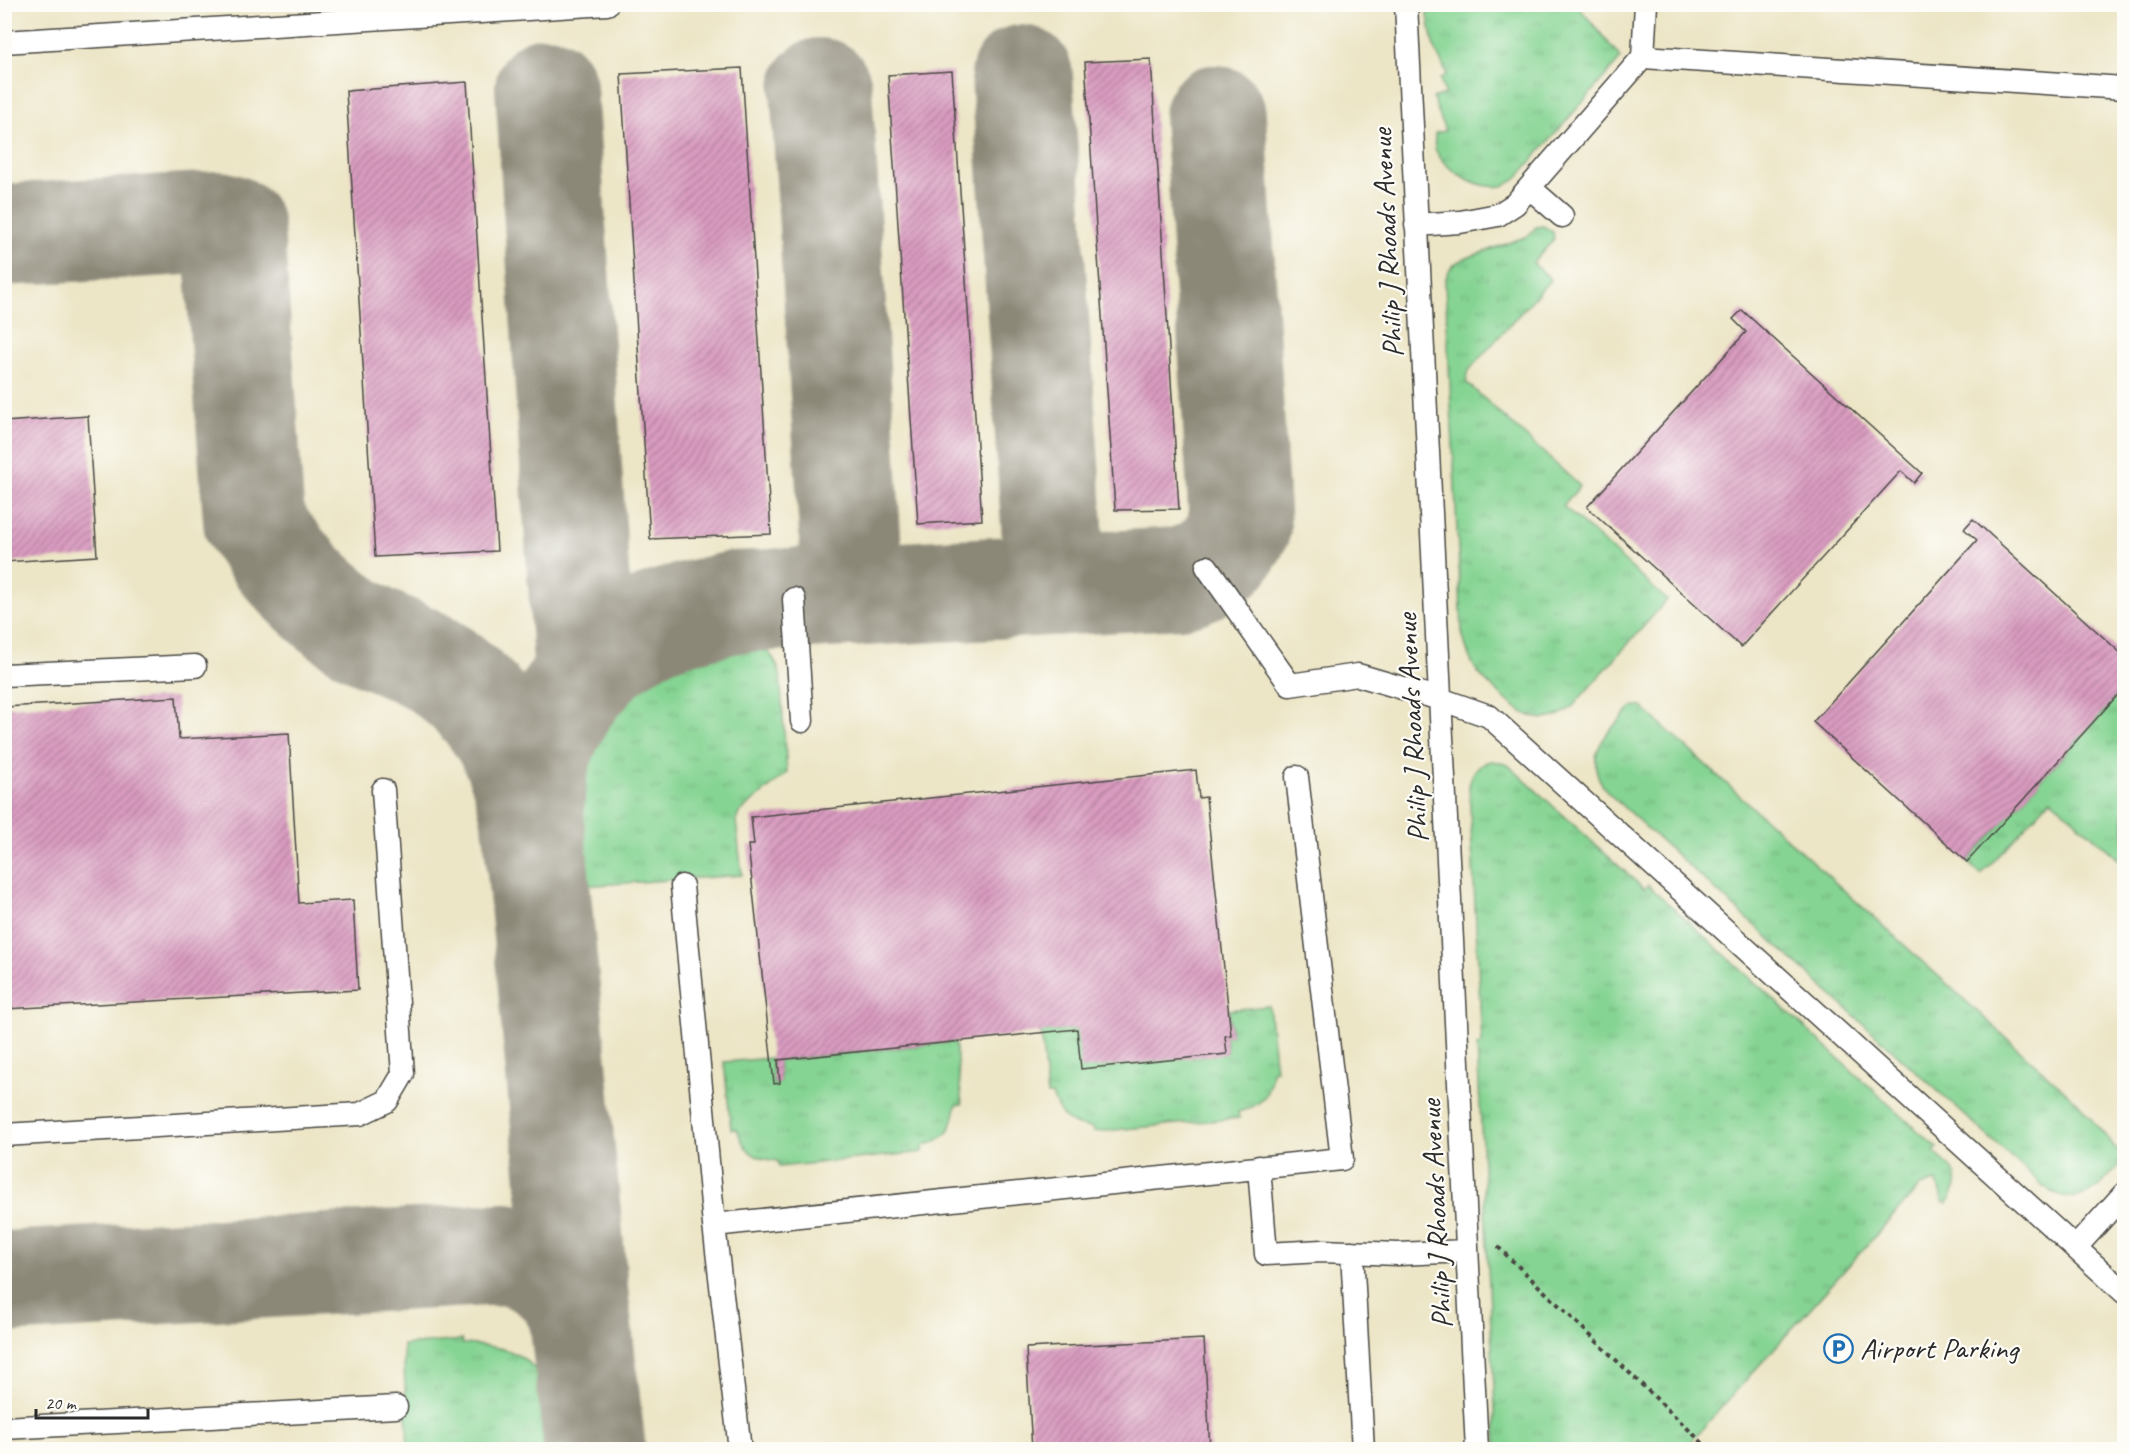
<svg xmlns="http://www.w3.org/2000/svg" width="2129" height="1454" font-family="Caveat,sans-serif">
  <style>
    .grass { fill: url(#grass-tufts); stroke: #58805f; stroke-width: 1.5 }
    .lines { fill: none; stroke-linecap: round; stroke-linejoin: round }
    .taxiway { stroke: #8c8878; stroke-width: 102 }
    .building { fill: url(#building-hatch) }
    .lane-casing { stroke: #484742; stroke-width: 25 }
    .path { stroke: #484742; stroke-width: 4; stroke-dasharray: 4.5 4.5; stroke-linecap: butt }
    .lane { stroke: #fff; stroke-width: 22 }
    .labels { text-anchor: middle; stroke-width: 4.5; stroke-linejoin: round; paint-order: stroke }
    .street-label { font-size: 30px; fill: #2b2b2b; stroke: #fdfcf7 }
    .poi-label { font-size: 30px; fill: #2b2b2b; stroke: #fdfcf7; text-anchor: start }
  </style>
  <defs>
    <pattern id="grass-tufts" width="24" height="20" patternUnits="userSpaceOnUse" patternTransform="scale(1.5)"><rect width="24" height="20" fill="#85d493"/><path d="M3 7l-1-3M5 7V3M7 7l1-3M15 17l-1-3M17 17v-4M19 17l1-3" fill="none" stroke="#73b67f"/></pattern>
    <pattern id="building-hatch" width="6" height="6" patternUnits="userSpaceOnUse" patternTransform="scale(1.5)"><rect width="6" height="6" fill="#d99bc0"/><path d="M-1 1l2-2M0 6l6-6M5 7l2-2" fill="none" stroke="#b07f9c"/></pattern>
  </defs>
  <rect width="100%" height="100%" fill="#fdfcf7"/>
  <filter id="ink" filterUnits="userSpaceOnUse"><feTurbulence type="fractalNoise" baseFrequency=".0167" numOctaves="2"/><feDisplacementMap in="SourceGraphic" scale="12" xChannelSelector="R" yChannelSelector="G"/><feConvolveMatrix kernelMatrix="1 2 1 2 8 2 1 2 1" color-interpolation-filters="sRGB"/></filter>
  <filter id="wash" filterUnits="userSpaceOnUse"><feTurbulence type="fractalNoise" baseFrequency=".008" numOctaves="4" result="noise"/><feDisplacementMap in="SourceGraphic" scale="24" xChannelSelector="R" yChannelSelector="G"/><feGaussianBlur stdDeviation="1.35" result="paint"/><feColorMatrix in="noise" values="0 0 0 0 0 0 0 0 0 0 0 0 0 0 0 0 0 1.4 0 .05"/><feComposite in="paint" operator="in"/></filter>
  <g filter="url(#wash)">
    <rect width="100%" height="100%" fill="#ece5c6"/>
    <path class="grass" d="M 1426,5 L 1577,5 L 1621,58 L 1515,180 C 1511,182 1506,185 1502,186 C 1479,190 1443,170 1435,148 C 1434,144 1435,138 1435,133 L 1445,131 L 1433,98 L 1445,94 L 1440,79 L 1447,74 L 1433,44 Z
      M 1543,226 L 1553,232 L 1554,239 L 1533,263 L 1551,279 L 1469,370 L 1466,382 L 1580,486 L 1563,506 L 1667,600 L 1571,708 C 1544,729 1523,716 1501,695 C 1492,687 1482,679 1475,668 C 1468,657 1465,645 1462,632 L 1445,282 C 1447,271 1451,266 1461,260 L 1528,236 L 1536,227 Z
      M 737,640 C 761,644 773,649 780,674 L 787,773 L 739,813 L 736,821 L 742,875 L 582,886 L 578,820 L 574,820 C 574,811 572,801 573,792 C 577,735 613,687 663,662 C 674,656 687,647 700,645 C 712,642 725,642 737,640 Z
      M 2124,688 L 2124,864 L 2051,799 L 1981,875 L 1967,862 Z
      M 1636,706 L 1642,707 L 2077,1102 L 2119,1152 C 2122,1163 2117,1168 2109,1176 C 2089,1199 2069,1205 2043,1186 L 1608,793 C 1579,757 1606,734 1631,708 Z
      M 1490,761 L 1498,762 L 1508,765 L 1644,889 L 1648,885 L 1937,1148 L 1934,1152 C 1954,1170 1966,1177 1947,1203 L 1943,1202 L 1937,1182 L 1920,1186 L 1684,1449 L 1497,1449 L 1477,1045 L 1482,1044 L 1469,786 C 1472,772 1476,766 1490,761 Z
      M 1269,1006 L 1276,1070 L 1272,1071 C 1270,1095 1262,1106 1238,1112 L 1239,1118 L 1094,1132 L 1093,1128 C 1067,1125 1060,1118 1052,1095 L 1047,1095 L 1041,1032 L 1077,1029 L 1082,1068 L 1227,1053 L 1225,1036 L 1231,1035 L 1229,1010 Z
      M 955,1042 L 962,1104 L 956,1105 C 953,1130 947,1139 923,1146 L 923,1152 L 779,1167 L 778,1161 C 753,1158 745,1153 737,1129 L 731,1129 L 724,1062 L 771,1058 L 774,1084 L 780,1083 L 778,1060 Z
      M 462,1340 L 463,1344 C 514,1347 534,1354 553,1403 L 556,1402 L 561,1449 L 408,1449 L 403,1345 Z"/>
    <g class="lines">
      <path class="taxiway" d="M 1022,76 L 1056,585
        M 546,88 L 585,677
        M 821,89 L 854,596
        M 4,235 L 219,222 L 229,225 L 233,228 L 254,521 C 277,562 328,613 370,635 C 393,646 418,654 440,669 C 499,710 523,761 534,830 L 580,1319 L 595,1450
        M 534,830 C 533,805 533,781 540,757 C 556,704 593,656 641,630 C 670,615 702,610 734,602 L 1180,578 C 1212,569 1226,556 1240,526 L 1215,116
        M 4,1282 L 505,1254 C 541,1261 570,1282 580,1319"/>
    </g>
    <g id="blocks">
      <path class="building" d="M 1151,59 L 1179,509 L 1115,510 L 1085,62 Z
        M 742,68 L 771,534 L 650,539 L 621,74 Z
        M 952,71 L 982,520 L 918,524 L 888,75 Z
        M 467,82 L 497,551 L 375,557 L 346,91 Z
        M 1742,310 L 1922,473 L 1914,483 L 1901,471 L 1741,647 L 1587,507 L 1746,332 L 1733,319 Z
        M 88,416 L 97,556 L 4,562 L 4,422 Z
        M 1973,519 L 2124,656 L 2124,688 L 1967,862 L 1813,722 L 1977,540 L 1964,529 Z
        M 176,697 L 179,739 L 289,733 L 299,903 L 353,900 L 358,990 L 5,1009 L 5,707 Z
        M 1196,770 L 1199,798 L 1206,797 L 1231,1035 L 1225,1036 L 1227,1054 L 1081,1069 L 1077,1029 L 778,1060 L 780,1083 L 774,1084 L 748,845 L 754,845 L 751,817 Z
        M 1204,1339 L 1210,1450 L 1032,1450 L 1026,1348 Z"/>
    </g>
  </g>
  <g filter="url(#ink)">
    <use href="#blocks" fill-opacity="0" stroke="#484742" stroke-width="1.5"/>
    <g class="lines">
      <defs>
        <path id="lane" d="M 1406,4 L 1477,1450
          M 4,42 L 607,4
          M 1643,57 L 2124,88
          M 1530,188 L 1562,216
          M 1416,225 L 1460,222 L 1498,215 L 1515,204 L 1643,57 L 1646,4
          M 1207,567 L 1290,685 L 1358,675 L 1440,699 L 1489,716 L 2124,1292
          M 794,599 L 802,721
          M 4,675 L 195,666
          M 682,886 L 714,1225 L 740,1450
          M 4,1135 L 360,1114 L 387,1101 L 403,1074 L 383,790
          M 1259,1167 L 1266,1254 L 1322,1251 L 1398,1254 L 1467,1251
          M 714,1225 L 1342,1159 L 1297,777
          M 2076,1247 L 2124,1194
          M 1352,1252 L 1363,1450
          M 4,1428 L 396,1407"/>
      </defs>
      <use href="#lane" class="lane-casing"/>
      <path class="path" d="M 1498,1247 L 1710,1450"/>
      <use href="#lane" class="lane"/>
    </g>
  </g>
  <defs>
    <symbol id="parking-ring" viewBox="-11 -11 22 22"><circle r="9.5" fill="#fdfcf7" stroke="#1f6fb2" stroke-width="1.5"/><path d="M-3.5-5.5H1a3.5 3.5 0 0 1 0 7H-1V5.5H-3.5ZM-1-3.4V-.6H.8a1.4 1.4 0 0 0 0-2.8Z" fill="#1f6fb2"/></symbol>
  </defs>
  <g fill-rule="evenodd">
    <use href="#parking-ring" x="1822" y="1332" width="33" height="33"/>
  </g>
  <g class="labels">
    <g class="street-label">
      <text transform="translate(1387 243) rotate(-93)" y="10">Philip J Rhoads Avenue</text>
      <text transform="translate(1412 728) rotate(-93)" y="10">Philip J Rhoads Avenue</text>
      <text transform="translate(1436 1214) rotate(-93)" y="10">Philip J Rhoads Avenue</text>
    </g>
    <g class="poi-label">
      <text x="1860" y="1358">Airport Parking</text>
    </g>
  </g>
  <rect width="2129" height="1454" fill="none" stroke="#fdfcf7" stroke-width="24"/>
  <path d="M36 1409v9h112v-9" fill="none" stroke="#2b2b2b" stroke-width="3"/>
  <text x="45" y="1409" font-size="18" fill="#2b2b2b" stroke="#fdfcf7" stroke-width="4.5" paint-order="stroke">20 m</text>
</svg>
